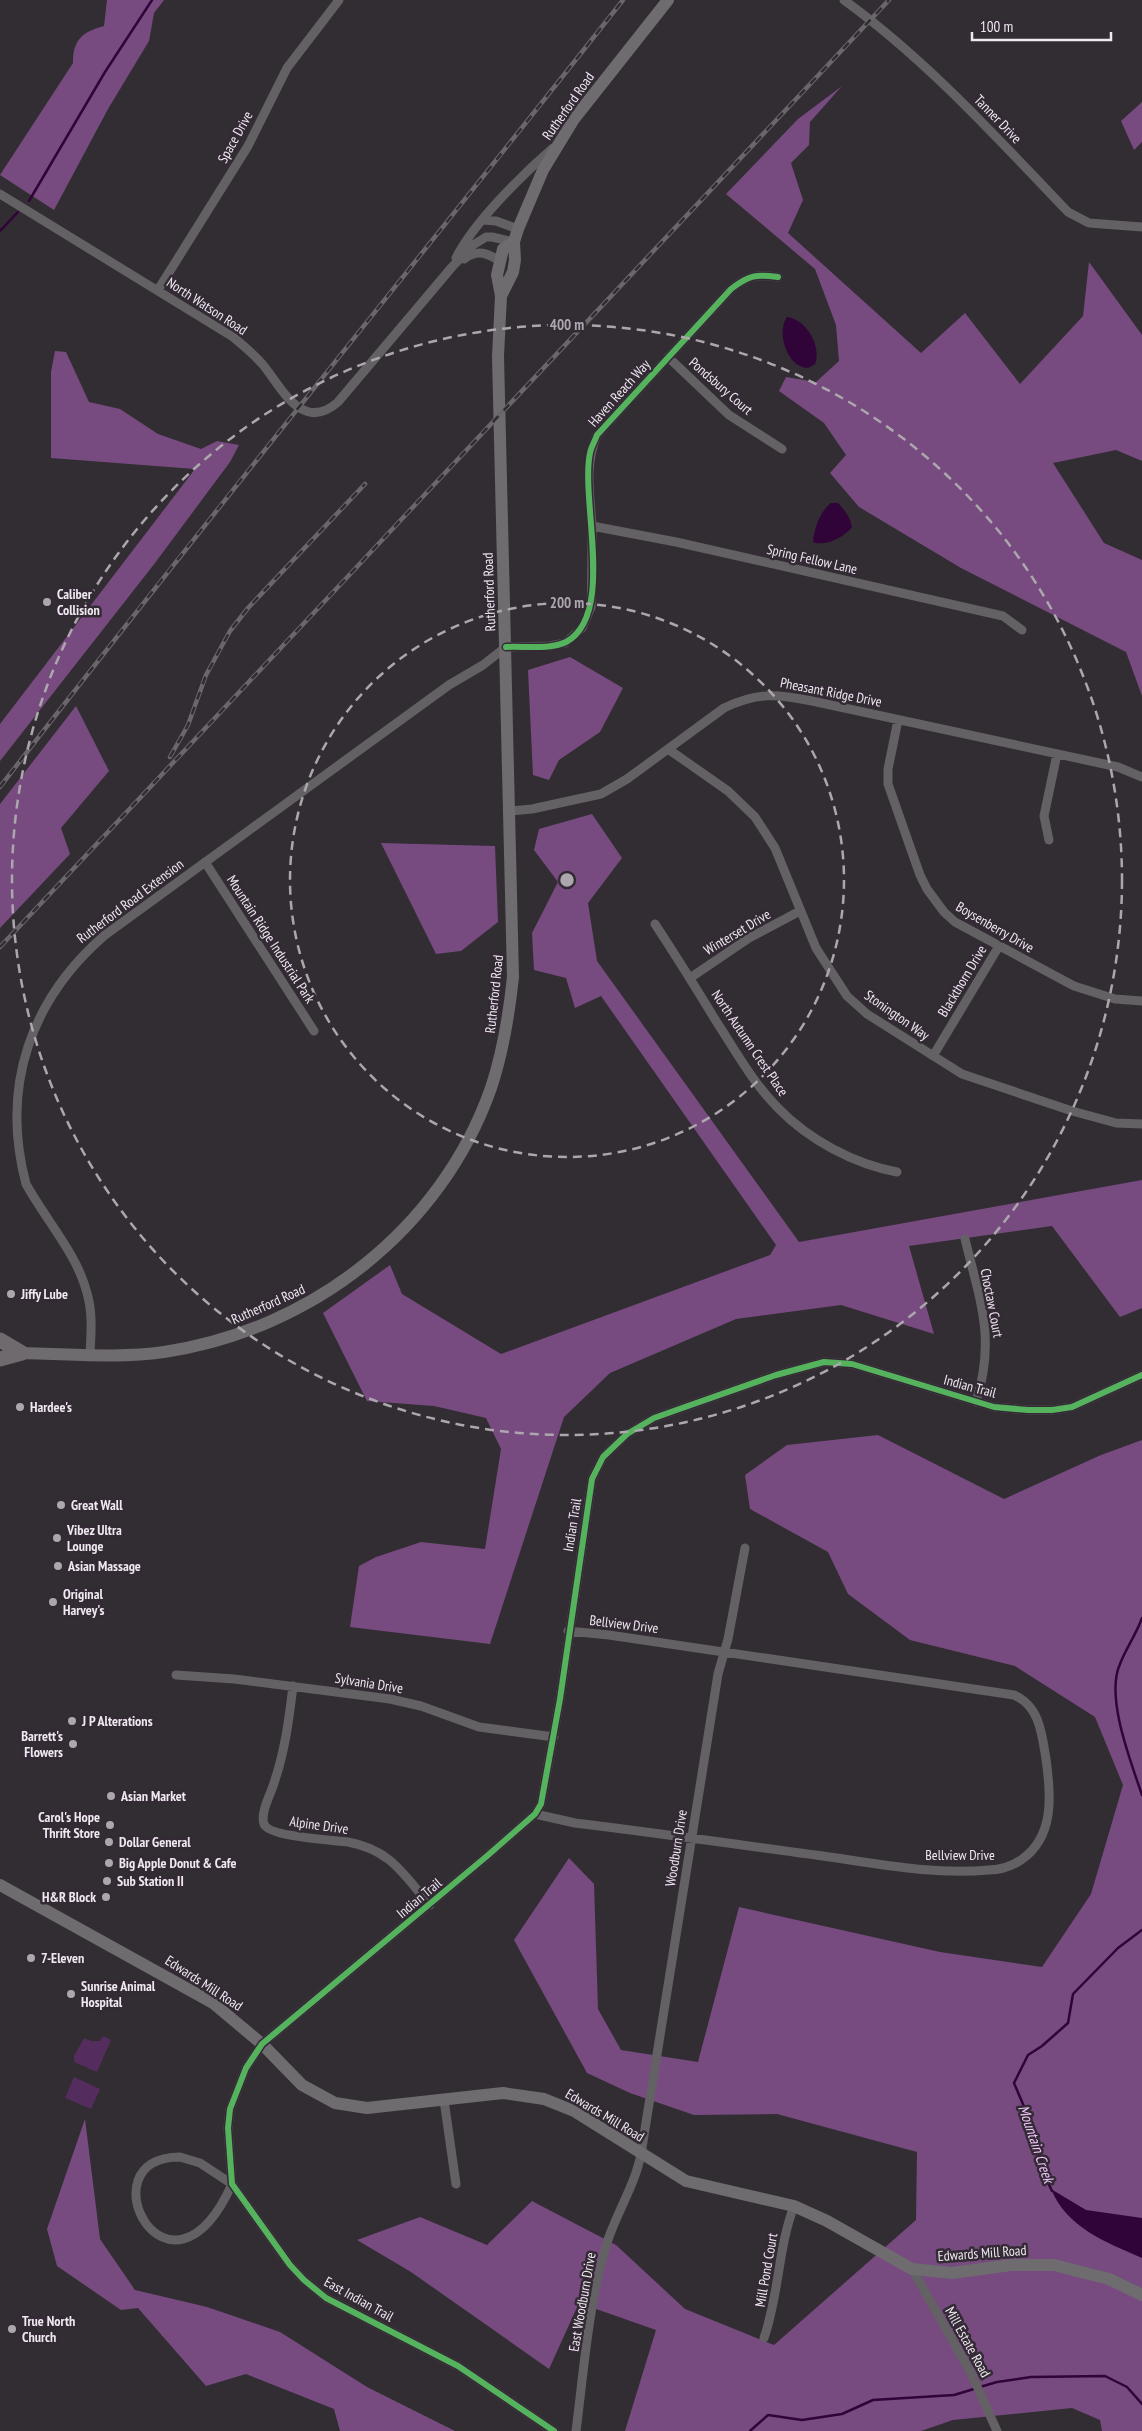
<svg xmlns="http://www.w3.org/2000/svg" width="1142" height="2431" font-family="'PT Sans Narrow',sans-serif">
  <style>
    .green { fill: #552c5e }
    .forest { fill: #774b80 }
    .water { fill: #300438 }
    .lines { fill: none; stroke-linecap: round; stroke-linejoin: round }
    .stream { stroke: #300438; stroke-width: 2.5 }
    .street { stroke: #636163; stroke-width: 9 }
    .secondary { stroke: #6e6c6f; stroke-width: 12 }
    .primary { stroke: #6e6a6e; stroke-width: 15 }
    .rail-casing { stroke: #69676a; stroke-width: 4.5 }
    .rail { stroke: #332a35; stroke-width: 2.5; stroke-dasharray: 8; stroke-linecap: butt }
    .cycleway-casing { stroke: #332a35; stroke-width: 9 }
    .cycleway { stroke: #56b35d; stroke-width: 6 }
    .ring { fill: none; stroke: #aca7ad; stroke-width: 2.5; stroke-dasharray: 9 6 }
    .poi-dot { fill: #aca7ad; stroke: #332a35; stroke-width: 2 }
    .labels { text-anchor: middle; stroke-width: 5; stroke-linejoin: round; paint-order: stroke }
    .street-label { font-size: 14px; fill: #eee8ef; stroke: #332a35 }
    .poi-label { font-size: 14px; font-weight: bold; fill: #eee8ef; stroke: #332a35; text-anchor: start }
    .water-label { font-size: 15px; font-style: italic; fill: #f0c5f9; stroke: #332a35 }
    .centre { fill: #aca7ad; stroke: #332a35; stroke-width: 2.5 }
    .ring-label { font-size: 15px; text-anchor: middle; font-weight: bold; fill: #aca7ad; stroke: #332a35; stroke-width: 5; stroke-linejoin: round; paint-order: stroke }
  </style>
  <rect width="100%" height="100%" fill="#322d32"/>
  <path class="green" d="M 103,2036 L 111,2040 L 97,2072 L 74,2062 L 74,2056 L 84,2038 L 91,2041 L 100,2041 Z
    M 74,2077 L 100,2089 L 91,2109 L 65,2098 Z"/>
  <path class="forest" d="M 107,0 L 164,0 L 154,13 L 149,41 L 108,109 L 54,210 L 0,175 L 73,63 C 73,40 82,32 104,26 Z
    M 842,86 L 810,122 L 809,145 L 791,163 L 803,200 L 788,233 L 921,353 L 965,313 L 1020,384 L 1083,316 L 1089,262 L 1142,335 L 1142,461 L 1116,450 L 1053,463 L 1104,543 L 1142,560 L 1142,696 L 1126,652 L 961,568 L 859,507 L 830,473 L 846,455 L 824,423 L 779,391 L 786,377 L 816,382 L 839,361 L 836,325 L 815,269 L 726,194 L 798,119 Z
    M 1142,102 L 1142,142 L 1134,150 L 1121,121 Z
    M 55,351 L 66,352 L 89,402 L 120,409 L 158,434 L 201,449 L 217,441 L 239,445 L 230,462 L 155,563 L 0,761 L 0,724 L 195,469 L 51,458 L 51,372 Z
    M 570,657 L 623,688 L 600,732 L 559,760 L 549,780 L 533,775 L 528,670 Z
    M 76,706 L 109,771 L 61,828 L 70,854 L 0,928 L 0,804 Z
    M 592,814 L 622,858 L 588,903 L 597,961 L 799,1242 L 1142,1180 L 1142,1308 L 1120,1317 L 1052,1226 L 909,1246 L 934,1334 L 841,1305 L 736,1319 L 610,1373 L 564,1417 L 490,1644 L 350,1627 L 359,1566 L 376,1557 L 421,1542 L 485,1549 L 501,1449 L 486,1418 L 434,1406 L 367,1401 L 323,1313 L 390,1265 L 402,1294 L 501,1354 L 770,1255 L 776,1245 L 601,996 L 575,1008 L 566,978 L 534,970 L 532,933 L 558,882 L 534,850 L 539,829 Z
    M 381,843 L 495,846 L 498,922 L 461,951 L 436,954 Z
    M 878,1435 L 1004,1499 L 1101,1455 L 1142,1440 L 1142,2431 L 1102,2431 L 1100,2420 L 1072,2408 L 953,2420 L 921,2431 L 625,2431 L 656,2330 L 579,2303 L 549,2369 L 411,2272 L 357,2240 L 420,2217 L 487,2245 L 532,2201 L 616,2245 L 685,2309 L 774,2345 L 916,2220 L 917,2152 L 777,2114 L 694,2115 L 630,2093 L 587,2073 L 514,1940 L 569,1858 L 594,1884 L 598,2009 L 621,2050 L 698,2062 L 739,1907 L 940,1952 L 1042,1967 L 1091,1894 L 1123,1785 L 1095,1717 L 1015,1666 L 910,1640 L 848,1594 L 828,1552 L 750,1509 L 745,1475 L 787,1445 Z
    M 85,2119 L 100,2239 L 135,2290 L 207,2307 L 280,2332 L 367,2387 L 455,2431 L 340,2431 L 334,2409 L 246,2374 L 206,2386 L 138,2308 L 121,2310 L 57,2266 L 47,2229 Z"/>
  <path class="water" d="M 787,317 C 806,319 822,346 815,364 L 808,368 C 787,368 776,332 787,317 Z
    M 831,503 L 838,503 C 845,511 850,516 852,527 C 845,537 825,547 813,542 C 814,529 820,511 831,503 Z
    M 1051,2189 L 1086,2210 L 1142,2218 L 1142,2258 C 1106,2242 1067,2228 1051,2189 Z"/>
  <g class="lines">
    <path class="stream" d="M 29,201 L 105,72 L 152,0
      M 0,231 L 18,212
      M 1142,1618 C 1136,1635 1126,1648 1120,1664 C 1105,1697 1131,1762 1142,1795
      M 1052,2191 L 1044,2174 L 1037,2137 L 1014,2083 L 1028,2055 L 1042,2046 L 1068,2023 L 1073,1994 L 1118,1948 L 1142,1930
      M 980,2387 L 997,2382 L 1031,2377 L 1105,2376 L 1127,2387 L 1142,2404
      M 750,2431 L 768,2415 L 802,2420 L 842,2414 L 873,2400 L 954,2395 L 974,2389"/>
    <path class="street" d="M 844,0 C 928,61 997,138 1068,212 L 1089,223 L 1142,227
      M 0,194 L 233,337 C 244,346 255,355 264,366 C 282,389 303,433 338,402 L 452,267 L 473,245 L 486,237 L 492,237 L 514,242
      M 484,220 L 496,221 L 518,229
      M 456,258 C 474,222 522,175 553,148
      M 464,259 C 478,249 487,253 500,261
      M 158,290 L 248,146 L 287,68 L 339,0
      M 668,357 L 729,415 L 782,449
      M 592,526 L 676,542 L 1003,616 L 1022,630
      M 898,720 L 888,769 L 888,784 L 920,875 L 927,889 L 944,912 L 955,922 L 1074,986 L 1115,999 L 1142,1001
      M 668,749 L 728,791 L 755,817 L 775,848 L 816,948 L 847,996 L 867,1014 L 962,1074 L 1072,1111 L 1116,1123 L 1142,1124
      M 510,811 L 532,809 L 601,794 L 627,779 L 724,708 C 758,692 776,694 812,701 L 1118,767 L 1142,777
      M 1049,840 L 1044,816 L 1057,754
      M 205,862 L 314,1031
      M 655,924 C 676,956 696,988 716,1021 C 735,1050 753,1083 778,1108 C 809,1140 854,1164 897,1172
      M 690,978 L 749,938 L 800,911
      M 933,1056 L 999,946
      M 965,1239 C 980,1301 996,1338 976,1402
      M 90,1354 C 91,1334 93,1313 87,1293 C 77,1254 46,1220 26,1184 C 0,1086 31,999 105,935 L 449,685 L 483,665 L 506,647 L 550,646 L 565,643 L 582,628 L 591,607 C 592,580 592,553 592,526 C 590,493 584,467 597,435 L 731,289 C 749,275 756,274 778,277
      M 176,1675 L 234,1679 L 390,1699 L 421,1706 L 479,1727 L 554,1737
      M 293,1686 C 289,1719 285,1751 274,1783 C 271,1794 260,1812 264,1824 C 268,1837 334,1840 348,1842 C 391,1850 403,1874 430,1905
      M 535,1814 L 575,1823 C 658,1833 740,1845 823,1856 C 878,1864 934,1875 989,1870 C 1001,1870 1012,1866 1021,1860 C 1055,1837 1051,1794 1046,1759 C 1042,1735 1040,1706 1014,1695 L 609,1635 L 568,1631
      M 444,2100 L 456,2184
      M 180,2157 L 200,2163 L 232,2184 C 169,2324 82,2157 180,2157 Z
      M 912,2269 L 971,2373 L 997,2431
      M 764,2338 C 779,2295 778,2248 794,2206
      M 554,2431 L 458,2366 L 326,2298 L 304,2280 L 290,2265 L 232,2184 L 228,2128 L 230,2109 L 246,2068 L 262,2044 L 487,1856 L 535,1814 L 541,1804 L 560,1699 L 592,1479 L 603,1457 L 627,1434 L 654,1418 L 685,1407 L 776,1375 L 824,1362 L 852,1364 L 994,1407 L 1028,1410 L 1052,1410 L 1072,1407 L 1142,1375
      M 576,2431 C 584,2370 588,2306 606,2246 C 615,2215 635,2186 641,2154 L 718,1674 L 728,1639 L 745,1548"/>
    <path class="secondary" d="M 501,296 L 513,272 L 515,260 L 514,242 L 518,229 L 543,170 L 574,119 L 668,0
      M 12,1353 C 63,1353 114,1359 164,1352 C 311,1330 441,1230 491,1088 C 503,1052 509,1015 513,977 L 498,356 L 501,296 L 497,275 L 503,249 L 514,242
      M 0,1885 L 213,2003 L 262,2044 L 302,2085 L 335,2103 L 367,2108 L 503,2093 L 544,2099 L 574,2111 L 686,2181 L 794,2206 L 827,2221 L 912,2269 L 952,2273 L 1011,2265 L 1054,2265 L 1109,2279 L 1142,2295"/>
    <path class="primary" d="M 0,1340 L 22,1353
      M 0,1359 L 22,1353"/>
    <defs>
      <path id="rail" d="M 170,757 L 188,725 L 206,675 L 230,631 L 248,608 L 365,484
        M 0,787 C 204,522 416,263 623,0
        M 0,947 L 889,0"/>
    </defs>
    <use href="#rail" class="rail-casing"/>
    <use href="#rail" class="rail"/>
    <defs>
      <path id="cycleway" d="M 506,647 C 524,646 550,650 566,642 C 616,615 580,500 590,453 C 591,447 595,441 597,435 L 731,289 C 749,275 756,274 778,277
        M 554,2431 L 458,2366 L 326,2298 L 304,2280 L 290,2265 L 232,2184 L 228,2128 L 230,2109 L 246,2068 L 262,2044 L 487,1856 L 535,1814 L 541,1804 L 560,1699 L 592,1479 L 603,1457 L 627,1434 L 654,1418 L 685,1407 L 776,1375 L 824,1362 L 852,1364 L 994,1407 L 1028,1410 L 1052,1410 L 1072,1407 L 1142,1375"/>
    </defs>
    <use href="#cycleway" class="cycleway-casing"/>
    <use href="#cycleway" class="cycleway"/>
  </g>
  <g class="ring">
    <circle cx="567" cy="880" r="277"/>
    <circle cx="567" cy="880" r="555"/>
  </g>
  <g class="poi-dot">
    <circle cx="47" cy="602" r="5"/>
    <circle cx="11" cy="1294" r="5"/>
    <circle cx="20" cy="1407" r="5"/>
    <circle cx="61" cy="1505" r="5"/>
    <circle cx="57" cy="1538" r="5"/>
    <circle cx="58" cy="1566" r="5"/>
    <circle cx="53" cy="1602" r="5"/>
    <circle cx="72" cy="1721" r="5"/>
    <circle cx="73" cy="1744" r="5"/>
    <circle cx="111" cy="1796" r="5"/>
    <circle cx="110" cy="1825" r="5"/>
    <circle cx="109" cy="1842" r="5"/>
    <circle cx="109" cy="1863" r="5"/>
    <circle cx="107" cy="1881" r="5"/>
    <circle cx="106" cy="1897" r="5"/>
    <circle cx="31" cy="1958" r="5"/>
    <circle cx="71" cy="1994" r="5"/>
    <circle cx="12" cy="2329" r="5"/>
  </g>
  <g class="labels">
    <g class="street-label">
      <text transform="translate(568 106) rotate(-55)" y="5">Rutherford Road</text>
      <text transform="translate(998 119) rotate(46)" y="5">Tanner Drive</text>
      <text transform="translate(235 137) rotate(-61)" y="5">Space Drive</text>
      <text transform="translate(207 306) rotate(33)" y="5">North Watson Road</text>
      <text transform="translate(721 386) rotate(41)" y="5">Pondsbury Court</text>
      <text transform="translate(619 393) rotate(-48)" y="5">Haven Reach Way</text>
      <text transform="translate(812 559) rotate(13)" y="5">Spring Fellow Lane</text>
      <text transform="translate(489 592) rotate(-92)" y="5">Rutherford Road</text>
      <text transform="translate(831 692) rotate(11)" y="5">Pheasant Ridge Drive</text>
      <text transform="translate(130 901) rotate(-37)" y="5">Rutherford Road Extension</text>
      <text transform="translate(995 927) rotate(30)" y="5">Boysenberry Drive</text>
      <text transform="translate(737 932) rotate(-31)" y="5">Winterset Drive</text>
      <text transform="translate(271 939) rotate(57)" y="5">Mountain Ridge Industrial Park</text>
      <text transform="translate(962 981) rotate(-59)" y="5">Blackthorn Drive</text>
      <text transform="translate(494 994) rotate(-84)" y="5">Rutherford Road</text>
      <text transform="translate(897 1015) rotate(35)" y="5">Stonington Way</text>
      <text transform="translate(750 1043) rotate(56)" y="5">North Autumn Crest Place</text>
      <text transform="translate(992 1303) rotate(79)" y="5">Choctaw Court</text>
      <text transform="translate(268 1304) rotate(-24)" y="5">Rutherford Road</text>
      <text transform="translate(970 1386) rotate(15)" y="5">Indian Trail</text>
      <text transform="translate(572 1525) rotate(-81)" y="5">Indian Trail</text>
      <text transform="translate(624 1624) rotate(7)" y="5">Bellview Drive</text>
      <text transform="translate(369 1683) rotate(9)" y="5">Sylvania Drive</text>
      <text transform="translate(319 1825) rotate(8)" y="5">Alpine Drive</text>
      <text transform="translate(676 1848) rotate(-81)" y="5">Woodburn Drive</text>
      <text x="960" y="1860">Bellview Drive</text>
      <text transform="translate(419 1898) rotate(-40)" y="5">Indian Trail</text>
      <text transform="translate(204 1983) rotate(33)" y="5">Edwards Mill Road</text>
      <text transform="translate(605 2115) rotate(31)" y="5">Edwards Mill Road</text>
      <text transform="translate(982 2253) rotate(-4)" y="5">Edwards Mill Road</text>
      <text transform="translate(766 2270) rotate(-80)" y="5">Mill Pond Court</text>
      <text transform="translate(359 2299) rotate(29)" y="5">East Indian Trail</text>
      <text transform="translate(582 2302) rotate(-80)" y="5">East Woodburn Drive</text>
      <text transform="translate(968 2342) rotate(61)" y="5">Mill Estate Road</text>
    </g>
    <g class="poi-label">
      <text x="57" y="599">Caliber<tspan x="57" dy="16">Collision</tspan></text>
      <text x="21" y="1299">Jiffy Lube</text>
      <text x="30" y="1412">Hardee's</text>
      <text x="71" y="1510">Great Wall</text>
      <text x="67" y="1535">Vibez Ultra<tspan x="67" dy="16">Lounge</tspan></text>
      <text x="68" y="1571">Asian Massage</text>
      <text x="63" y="1599">Original<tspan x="63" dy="16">Harvey's</tspan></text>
      <text x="82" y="1726">J P Alterations</text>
      <text x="63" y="1741" text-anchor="end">Barrett's<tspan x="63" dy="16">Flowers</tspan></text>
      <text x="121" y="1801">Asian Market</text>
      <text x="100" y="1822" text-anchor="end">Carol's Hope<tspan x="100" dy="16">Thrift Store</tspan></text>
      <text x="119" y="1847">Dollar General</text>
      <text x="119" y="1868">Big Apple Donut &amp; Cafe</text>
      <text x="117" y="1886">Sub Station II</text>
      <text x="96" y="1902" text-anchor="end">H&amp;R Block</text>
      <text x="41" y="1963">7-Eleven</text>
      <text x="81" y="1991">Sunrise Animal<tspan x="81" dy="16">Hospital</tspan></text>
      <text x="22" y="2326">True North<tspan x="22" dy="16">Church</tspan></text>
    </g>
    <g class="water-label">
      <text transform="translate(1036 2144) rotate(71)" y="5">Mountain Creek</text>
    </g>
  </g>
  <circle cx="567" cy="880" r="8" class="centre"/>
  <g class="ring-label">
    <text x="567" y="330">400 m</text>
    <text x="567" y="608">200 m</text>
  </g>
  <path d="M972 32v8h139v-8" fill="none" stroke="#eee8ef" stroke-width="2.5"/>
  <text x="980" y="32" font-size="15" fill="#eee8ef" stroke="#332a35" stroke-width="4" paint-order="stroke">100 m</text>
</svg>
